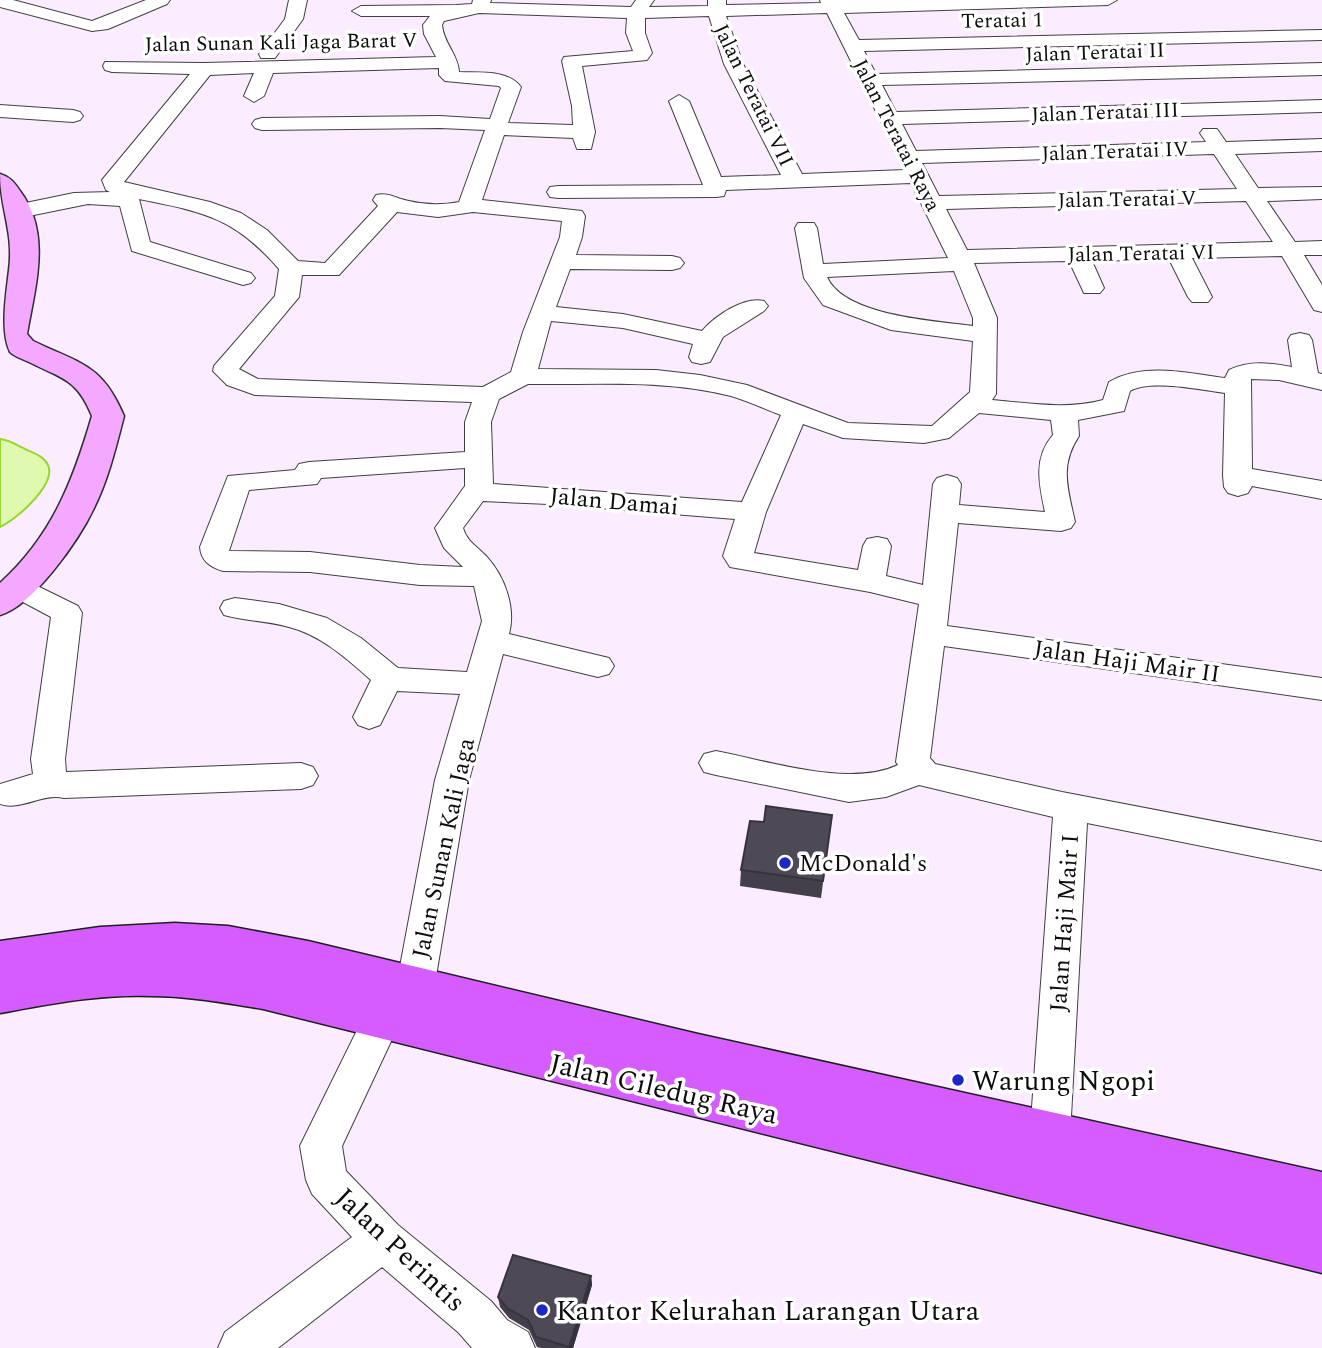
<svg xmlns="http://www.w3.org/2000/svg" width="1322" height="1348" font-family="Spectral,serif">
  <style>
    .water { fill: #dffaaf; stroke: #96d631; stroke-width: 2 }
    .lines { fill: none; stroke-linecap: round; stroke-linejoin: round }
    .street-casing { stroke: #404040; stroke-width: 2 }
    .secondary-casing { stroke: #2f2f2f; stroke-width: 3 }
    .primary-casing { stroke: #1e1e1e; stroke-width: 3 }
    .street { fill: #fff; fill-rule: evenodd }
    .secondary { fill: #f4a8ff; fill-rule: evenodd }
    .primary { fill: #d55dff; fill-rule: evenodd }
    .wall { fill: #433f4b }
    .shaded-wall { fill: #37333d }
    .building { fill: #4e4957; stroke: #37333d; stroke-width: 2 }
    .poi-dot { fill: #1d27c6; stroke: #fff; stroke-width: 2.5 }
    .labels { text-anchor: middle; stroke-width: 7; stroke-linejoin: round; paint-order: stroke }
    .far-street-label { font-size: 21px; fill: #0d0d0d; stroke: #fff }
    .street-label { font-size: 24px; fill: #0d0d0d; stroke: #fff }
    .poi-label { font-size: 24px; fill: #0d0d0d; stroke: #fff; text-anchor: start }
    .near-poi-label { font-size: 28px; fill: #0d0d0d; stroke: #fff; text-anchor: start }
    .near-street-label { font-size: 28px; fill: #0d0d0d; stroke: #fff }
  </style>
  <rect width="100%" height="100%" fill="#fbedff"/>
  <path class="water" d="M 0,439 C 10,440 17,445 25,449 C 33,453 44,456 48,465 C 57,484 16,520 0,527 Z"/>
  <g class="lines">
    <defs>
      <path id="street" d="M 0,0 L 13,0 L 92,21 L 146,0 L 170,0 L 167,4 L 108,29 L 92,31 L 0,7 Z
        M 289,0 L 307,0 L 303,19 L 275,58 L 261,58 L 259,54 L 285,19 Z
        M 473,0 L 491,0 L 490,3 L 631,7 L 636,0 L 654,0 L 649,7 L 708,6 L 708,0 L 726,0 L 726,5 L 821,3 L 820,0 L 1117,0 L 1108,5 L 844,13 L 859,40 L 1322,30 L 1322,40 L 864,51 L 876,74 L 1322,63 L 1322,75 L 882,85 L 896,112 L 1322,100 L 1322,112 L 902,124 L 916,151 L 1206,142 L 1200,133 L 1203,129 L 1217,129 L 1226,142 L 1322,139 L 1322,151 L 1235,154 L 1258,188 L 1322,187 L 1322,199 L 1267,201 L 1295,242 L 1322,241 L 1322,255 L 1304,255 L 1322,285 L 1322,312 L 1314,310 L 1282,256 L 1192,258 L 1212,297 L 1208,302 L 1192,302 L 1188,297 L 1169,259 L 1092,261 L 1104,288 L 1100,293 L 1084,293 L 1069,261 L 974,263 L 997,318 L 996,394 L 992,400 C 1028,403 1067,410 1103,400 L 1109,382 C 1143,362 1188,373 1225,378 L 1229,370 C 1250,360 1270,363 1292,367 L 1288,340 L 1291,335 L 1300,333 L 1309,335 L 1312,340 L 1318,373 L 1322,374 L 1322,390 L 1279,380 L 1251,379 L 1252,469 L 1322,481 L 1322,499 L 1252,486 L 1248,493 L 1238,496 L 1228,493 L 1224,487 L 1223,475 L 1225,393 C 1202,390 1150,379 1130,391 L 1124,411 L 1078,420 L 1079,436 C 1059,466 1068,489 1075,522 L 1071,528 L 1061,531 L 958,523 L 947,626 L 1322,678 L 1322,700 L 944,646 L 930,758 L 935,764 L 1062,792 L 1322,842 L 1322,870 L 1087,823 L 1070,1135 L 1064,1148 L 1050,1154 L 1036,1148 L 1030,1135 L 1053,817 L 919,785 L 886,797 L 849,802 L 716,775 L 704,772 L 699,763 L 704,754 L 716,751 C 768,761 850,788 898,765 L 896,762 L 919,604 L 870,592 L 730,567 L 723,556 L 735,519 L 549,504 L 483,501 L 463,528 C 467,542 478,547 487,557 C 505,577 516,608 509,634 L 609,658 L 614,666 L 609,674 L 598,677 L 503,654 L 469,780 L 434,988 L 428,999 L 415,1004 L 402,999 L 396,988 L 435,780 L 460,694 L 397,691 L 380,725 L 369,729 L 358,725 L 353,717 L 371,680 C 347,659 321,635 289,627 C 268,621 246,621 224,615 L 220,608 L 224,601 L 235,598 L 279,604 L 327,618 L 361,638 L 398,668 L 467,672 L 482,621 L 474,586 L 420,585 L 310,572 L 223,571 C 210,567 201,561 200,547 L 228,476 L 295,470 L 299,464 L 309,462 L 465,452 L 465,422 L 472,402 L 255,395 L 227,385 L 213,371 L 214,366 L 275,296 L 279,269 C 234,217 203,212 139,199 L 150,242 L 251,273 L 255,278 L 251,283 L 243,285 L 132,251 L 120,206 L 88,204 L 19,218 L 11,216 L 8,211 L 11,206 L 74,193 L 110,192 L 106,190 L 102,180 L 190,74 L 112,72 L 105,70 L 103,66 L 105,62 L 204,63 L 436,57 L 424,34 L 423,25 L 430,16 L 361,16 L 352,11 L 361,6 L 456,5 L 472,4 ZM 479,13 L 627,18 L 626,33 L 633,51 L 564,57 L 562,61 L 572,106 L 573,125 L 508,123 L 521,87 C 507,69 479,73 459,72 C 458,54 444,44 442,25 L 444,21 ZM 827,13 L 905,170 L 802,174 L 743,64 L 726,16 ZM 709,16 L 724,64 L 781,175 L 721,177 L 689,101 L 679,95 L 669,101 L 703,185 L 558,186 L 550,187 L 547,192 L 550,197 L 558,198 L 716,197 L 724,196 L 726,190 L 911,183 L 948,258 L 823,264 L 817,228 L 814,223 L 798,223 L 795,228 L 804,278 L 823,305 L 891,330 L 973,341 L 970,392 L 932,426 L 848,423 L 747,385 L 700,375 L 656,370 L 538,369 L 551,321 L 623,328 L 693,344 L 689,357 L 692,362 L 701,364 L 710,362 L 723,337 L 764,311 L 768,306 L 764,301 C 744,296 715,316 702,331 L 623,314 L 556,307 L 570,269 L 672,270 L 680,268 L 684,263 L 680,258 L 672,256 L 576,255 L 582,237 L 585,216 L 582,211 L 482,200 L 504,135 L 573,138 L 577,149 L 591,149 L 595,132 L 582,66 L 647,60 L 652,53 L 645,33 L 645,18 ZM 439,68 L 439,75 L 445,81 L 499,86 L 501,88 L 490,119 L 440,116 L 262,118 L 255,120 L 252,124 L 255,128 L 262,130 L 440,128 L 485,130 L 459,202 C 443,205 425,205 409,201 C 397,199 389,192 376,195 L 373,200 L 378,206 L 325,263 L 298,261 L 267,230 L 241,213 L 210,202 L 124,182 L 210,75 L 254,73 L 244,96 L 254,102 L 264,96 L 273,73 ZM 1214,154 L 1237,189 L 939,196 L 922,163 ZM 1246,201 L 1273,242 L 967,250 L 946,209 ZM 397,212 L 438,217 L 473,212 L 562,221 L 560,237 L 523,332 L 511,372 L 483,387 L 258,379 L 239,369 L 299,297 L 302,275 L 339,275 ZM 954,271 L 973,318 L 973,326 C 935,321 844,316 827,277 ZM 528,384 C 594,385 666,379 731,396 C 748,401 765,409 781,415 L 742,502 L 493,484 L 491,422 L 499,399 ZM 979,413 L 1051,420 L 1053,435 C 1033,458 1039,484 1045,512 L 959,505 L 961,484 L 957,478 L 947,475 L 937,478 L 933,484 L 923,585 L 886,576 L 891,546 L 887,539 L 877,537 L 867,539 L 863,546 L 858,570 L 754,553 L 766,512 L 803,424 L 843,438 L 924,443 L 949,438 ZM 465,468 L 465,486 L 435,528 L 444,548 L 463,567 L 420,565 L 310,552 L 229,551 L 249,490 L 317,484 L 321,478 Z
        M 0,105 L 73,110 L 80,112 L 83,116 L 80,120 L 73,122 L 0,117 Z
        M 19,577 L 78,606 L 82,613 L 65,759 L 66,772 L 301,763 L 313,767 L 318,776 L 313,785 L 301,789 L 64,798 C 42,793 21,811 0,804 L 0,784 L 33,774 L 31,759 L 51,617 L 8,594 L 4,587 L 8,580 Z
        M 382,1003 L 396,1008 L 401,1020 L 342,1146 L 346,1171 L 398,1225 L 491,1301 L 507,1320 L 528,1332 L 535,1348 L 472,1348 L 459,1333 L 382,1267 L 278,1348 L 218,1348 L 225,1332 L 352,1237 L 312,1194 L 306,1180 L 300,1146 L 368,1008 Z"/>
      <path id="secondary" d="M 0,174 C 10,177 14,182 20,191 C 52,233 35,287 27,334 L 33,341 C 81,364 102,364 124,416 C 116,447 108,480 94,508 C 79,540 33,606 0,615 L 0,583 C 52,536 73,481 92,416 C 77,379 63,379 29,362 C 23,359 15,357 10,352 C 0,332 6,295 9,270 C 14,232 0,209 0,174 Z"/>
      <path id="primary" d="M 175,923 L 228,926 L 308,941 L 698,1034 L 1322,1172 L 1322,1273 L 263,1009 C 226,1003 188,996 150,996 C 100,994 50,1004 0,1013 L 0,941 L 100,927 Z"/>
    </defs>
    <use href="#street" class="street-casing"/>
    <use href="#secondary" class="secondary-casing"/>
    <use href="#primary" class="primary-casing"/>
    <use href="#street" class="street"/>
    <use href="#secondary" class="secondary"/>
    <use href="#primary" class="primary"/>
  </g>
  <path class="wall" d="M 832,815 L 821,898 L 740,886 L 741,870 L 764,822 Z
    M 591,1276 L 592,1285 L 573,1348 L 541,1348 L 537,1347 L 529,1330 L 509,1318 L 500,1307 L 498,1297 Z"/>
  <path class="shaded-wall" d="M 591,1276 L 592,1285 L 573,1348 L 569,1348 Z"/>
  <path class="building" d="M 766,806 L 832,815 L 823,881 L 741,870 L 750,821 L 764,822 Z
    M 513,1255 L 591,1276 L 569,1347 L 536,1337 L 528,1320 L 507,1308 L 498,1297 Z"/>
  <g class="poi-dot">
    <circle cx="785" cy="863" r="7"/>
    <circle cx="958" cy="1080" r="7"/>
    <circle cx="542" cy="1310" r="7"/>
  </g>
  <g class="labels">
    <g class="far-street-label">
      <text transform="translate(1002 20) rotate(-1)" y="7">Teratai 1</text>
      <text transform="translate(281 42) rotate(-1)" y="7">Jalan Sunan Kali Jaga Barat V</text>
      <text transform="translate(1095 52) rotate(-2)" y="7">Jalan Teratai II</text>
      <text transform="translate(754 95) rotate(64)" y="7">Jalan Teratai VII</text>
      <text transform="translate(1105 112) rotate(-2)" y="7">Jalan Teratai III</text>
      <text transform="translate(897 135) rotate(63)" y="7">Jalan Teratai Raya</text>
      <text transform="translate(1115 151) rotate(-2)" y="7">Jalan Teratai IV</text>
      <text transform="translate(1127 199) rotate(-1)" y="7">Jalan Teratai V</text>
      <text transform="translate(1141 253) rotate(-1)" y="7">Jalan Teratai VI</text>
    </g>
    <g class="street-label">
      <text transform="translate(614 501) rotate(5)" y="8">Jalan Damai</text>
      <text transform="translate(1127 661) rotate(8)" y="8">Jalan Haji Mair II</text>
      <text transform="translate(443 848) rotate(-78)" y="8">Jalan Sunan Kali Jaga</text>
      <text transform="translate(1064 923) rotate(-86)" y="8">Jalan Haji Mair I</text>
    </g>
    <g class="poi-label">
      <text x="799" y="871">McDonald's</text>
    </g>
    <g class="near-poi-label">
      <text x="972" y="1090">Warung Ngopi</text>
      <text x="556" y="1320">Kantor Kelurahan Larangan Utara</text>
    </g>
    <g class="near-street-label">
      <text transform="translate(664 1088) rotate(13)" y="10">Jalan Ciledug Raya</text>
      <text transform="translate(401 1249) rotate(43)" y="10">Jalan Perintis</text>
    </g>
  </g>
</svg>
